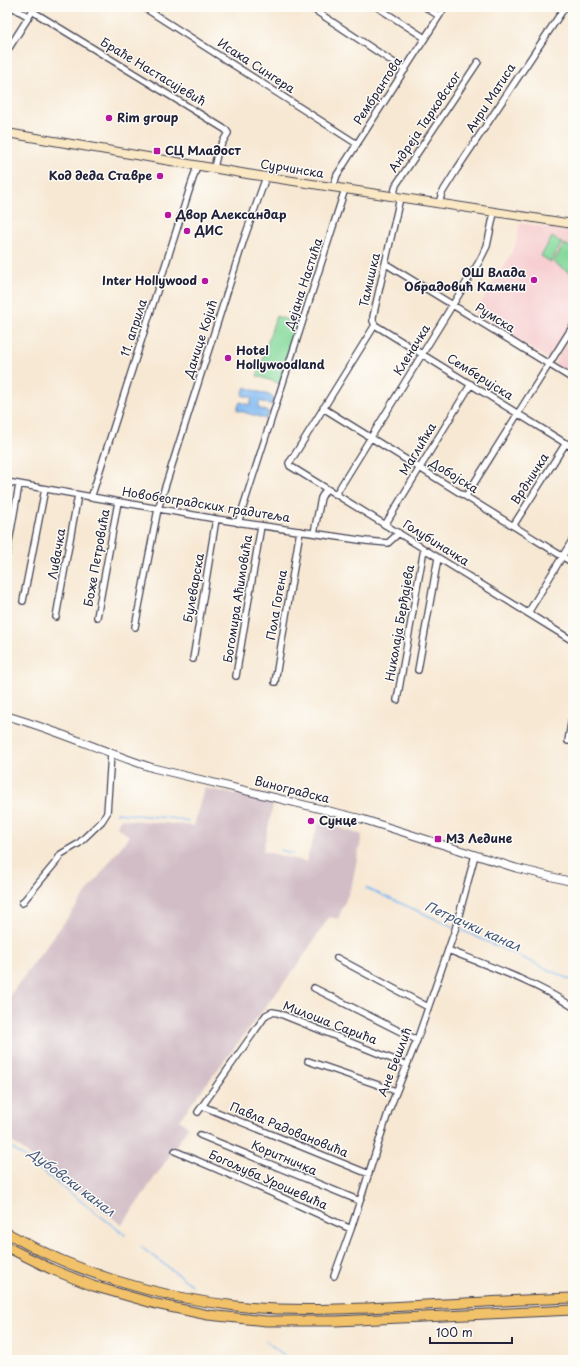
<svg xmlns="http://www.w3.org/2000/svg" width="580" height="1367" font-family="'Playpen Sans',sans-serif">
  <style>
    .built { fill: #f7cfd1 }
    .industrial { fill: #d2bdc6 }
    .green { fill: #84d99b; stroke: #537e6b }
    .water { fill: #82baf2; stroke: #526e96 }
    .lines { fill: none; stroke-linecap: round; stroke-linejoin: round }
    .stream { stroke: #82baf2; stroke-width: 1.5 }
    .minor-casing { stroke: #424052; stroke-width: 8 }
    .tertiary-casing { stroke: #424052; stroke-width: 9 }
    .secondary-casing { stroke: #424052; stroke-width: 10 }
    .trunk-casing { stroke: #424052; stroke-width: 11 }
    .minor { stroke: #fff; stroke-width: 5.5 }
    .tertiary { stroke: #fff; stroke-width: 7 }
    .secondary { stroke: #fae7c3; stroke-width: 8 }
    .trunk { stroke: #f2c26a; stroke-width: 9 }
    .poi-dot { fill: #b5179e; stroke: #fdfcf7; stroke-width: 1.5 }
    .labels { text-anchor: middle; stroke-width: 3; stroke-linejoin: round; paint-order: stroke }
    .street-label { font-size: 12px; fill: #22223b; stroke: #fdfcf7 }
    .poi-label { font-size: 12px; font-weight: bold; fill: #22223b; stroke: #fdfcf7; text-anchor: start }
    .water-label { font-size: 13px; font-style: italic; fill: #44577b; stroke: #fdfcf7 }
  </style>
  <rect width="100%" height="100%" fill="#fdfcf7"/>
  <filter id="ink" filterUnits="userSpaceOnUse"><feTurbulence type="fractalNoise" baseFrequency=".025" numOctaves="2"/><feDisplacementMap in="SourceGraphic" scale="8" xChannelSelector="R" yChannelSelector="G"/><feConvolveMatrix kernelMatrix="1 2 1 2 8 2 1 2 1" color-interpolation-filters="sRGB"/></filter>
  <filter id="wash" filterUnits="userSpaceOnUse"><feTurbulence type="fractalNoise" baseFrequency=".012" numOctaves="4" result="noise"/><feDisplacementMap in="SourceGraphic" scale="16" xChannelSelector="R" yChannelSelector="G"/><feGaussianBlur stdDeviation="0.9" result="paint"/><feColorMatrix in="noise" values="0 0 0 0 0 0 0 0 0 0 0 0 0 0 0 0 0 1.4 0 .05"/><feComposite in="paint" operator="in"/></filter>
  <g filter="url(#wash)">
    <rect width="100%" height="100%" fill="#f7e8d3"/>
    <path class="built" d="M 520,223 L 573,232 L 573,320 L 548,359 L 475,313 L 515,247 Z
      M 565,344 L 573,349 L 573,377 L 557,367 L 555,362 Z"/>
    <path class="industrial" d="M 204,788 L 274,801 L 263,851 L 306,862 L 319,822 L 362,835 L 352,884 L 338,919 L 329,917 L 299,963 L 179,1120 L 188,1127 L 164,1164 L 122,1225 L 7,1138 L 7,999 L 129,836 L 117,827 L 120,819 L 194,826 Z"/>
    <path class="green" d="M 552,237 L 562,243 L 551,262 L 541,256 Z
      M 565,244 L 573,249 L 573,275 L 553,262 Z
      M 276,316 L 301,324 L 281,384 L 257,376 Z"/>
    <path class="water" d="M 245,387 L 274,397 L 272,405 L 260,401 L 258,408 L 269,412 L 266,419 L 237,410 L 240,402 L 250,405 L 252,398 L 242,395 Z"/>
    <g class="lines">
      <path class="stream" d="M 116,813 L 179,819 L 188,821
        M 281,850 L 293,854
        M 366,888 L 454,927
        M 457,928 L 573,981
        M 7,1144 L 125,1235
        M 141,1247 L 192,1285
        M 266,1341 L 290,1360"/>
    </g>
  </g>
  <g filter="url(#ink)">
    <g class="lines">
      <defs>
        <path id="minor" d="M 12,7 L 29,17
          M 143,7 L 357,144
          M 310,7 L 405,70
          M 377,7 L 425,38
          M 425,7 L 439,16
          M 32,11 L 226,130 L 228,133 L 218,150 L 214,168
          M 7,51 L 35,7
          M 333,188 L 337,175 L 445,7
          M 393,197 L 396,185 L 478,62
          M 400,198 L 373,317 L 373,321 L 375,325 L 292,459 L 289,463 L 290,466 L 573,641
          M 439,203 L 442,193 L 457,169 L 565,7
          M 386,264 L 573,379
          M 375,325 L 573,448
          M 323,408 L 573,563
          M 7,482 L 216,519 L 366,541 L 388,543 L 399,533
          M 336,494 L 479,262 L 487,246 L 494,213
          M 466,496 L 573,326
          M 91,498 L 197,166
          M 238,523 L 345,189
          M 385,525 L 471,384
          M 513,526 L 566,443
          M 314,533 L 321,498 L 326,489
          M 7,553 L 19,485
          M 23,601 L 45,489
          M 528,613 L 573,539
          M 56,617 L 78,495
          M 97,617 L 118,502
          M 135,627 L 158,509 L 244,239 L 266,177
          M 193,659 L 216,519
          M 418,670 L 438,558
          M 236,676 L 261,526
          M 275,682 L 300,531
          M 397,700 L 424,549
          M 568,741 L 573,712
          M 22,903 L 56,862 L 61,854 L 78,844 L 102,821 L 107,813 L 111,754
          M 448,950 C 489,966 537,983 573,1007
          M 337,958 L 428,1007
          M 314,988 L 417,1040
          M 308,1061 L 396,1091
          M 202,1106 L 369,1174
          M 198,1112 L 266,1015 L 272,1012 L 278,1013 L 407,1065
          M 200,1135 L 360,1201
          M 175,1151 L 272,1193 L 351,1229
          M 334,1276 L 351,1229 L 389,1110 L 417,1040 L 455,930 L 475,855"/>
        <path id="tertiary" d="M 7,716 C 57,730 104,752 153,768 L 362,819 L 516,868 L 573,882"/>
        <path id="secondary" d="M 7,133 L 247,174 L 573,224"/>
        <path id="trunk" d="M 7,1233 C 76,1273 157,1297 236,1306 C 292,1312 350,1309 407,1306 C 463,1303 518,1300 573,1298
          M 7,1247 L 51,1269 L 93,1286 L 156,1304 L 208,1315 L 266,1321 L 336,1321 L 573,1310"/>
      </defs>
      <use href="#minor" class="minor-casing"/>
      <use href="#tertiary" class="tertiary-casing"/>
      <use href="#secondary" class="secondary-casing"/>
      <use href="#trunk" class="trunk-casing"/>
      <use href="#minor" class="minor"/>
      <use href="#tertiary" class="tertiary"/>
      <use href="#secondary" class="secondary"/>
      <use href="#trunk" class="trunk"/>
    </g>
  </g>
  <g class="poi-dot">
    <circle cx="109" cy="118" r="4"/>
    <rect x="153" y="147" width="8" height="8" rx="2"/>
    <circle cx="160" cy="176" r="4"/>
    <circle cx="168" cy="215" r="4"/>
    <circle cx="187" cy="231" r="4"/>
    <circle cx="534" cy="280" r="4"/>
    <circle cx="205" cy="281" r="4"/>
    <circle cx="228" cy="358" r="4"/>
    <circle cx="311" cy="821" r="4"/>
    <rect x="434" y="835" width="8" height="8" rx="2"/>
  </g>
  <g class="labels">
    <g class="street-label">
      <text transform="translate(256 66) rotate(33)" y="4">Исака Сингера</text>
      <text transform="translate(153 72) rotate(31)" y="4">Браће Настасијевић</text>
      <text transform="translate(378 91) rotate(-57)" y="4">Рембрантова</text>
      <text transform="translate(491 98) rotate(-57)" y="4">Анри Матиса</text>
      <text transform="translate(425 122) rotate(-56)" y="4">Андреја Тарковског</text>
      <text transform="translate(292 169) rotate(9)" y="4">Сурчинска</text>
      <text transform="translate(370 280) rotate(-77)" y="4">Тамишка</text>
      <text transform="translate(304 284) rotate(-72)" y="4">Дејана Настића</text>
      <text transform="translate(495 318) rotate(32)" y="4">Румска</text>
      <text transform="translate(134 328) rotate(-72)" y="4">11. априла</text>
      <text transform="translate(201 339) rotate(-72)" y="4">Данице Којић</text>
      <text transform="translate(412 350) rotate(-58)" y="4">Кленачка</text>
      <text transform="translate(480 377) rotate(32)" y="4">Семберијска</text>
      <text transform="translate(418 449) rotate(-59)" y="4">Маглићка</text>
      <text transform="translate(454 476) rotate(32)" y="4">Добојска</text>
      <text transform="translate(530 479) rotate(-57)" y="4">Врдничка</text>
      <text transform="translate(206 505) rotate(9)" y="4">Новобеоградских градитеља</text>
      <text transform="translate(436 543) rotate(32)" y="4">Голубиначка</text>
      <text transform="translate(57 554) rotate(-80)" y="4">Ливачка</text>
      <text transform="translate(97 558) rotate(-80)" y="4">Боже Петровића</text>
      <text transform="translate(194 588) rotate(-80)" y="4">Булеварска</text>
      <text transform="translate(238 599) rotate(-81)" y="4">Богомира Аћимовића</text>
      <text transform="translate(277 605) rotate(-80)" y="4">Пола Гогена</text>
      <text transform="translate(400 623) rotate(-80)" y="4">Николаја Берђајева</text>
      <text transform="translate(292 790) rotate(14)" y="4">Виноградска</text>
      <text transform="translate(330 1023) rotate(21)" y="4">Милоша Сарића</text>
      <text transform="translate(395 1062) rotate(-69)" y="4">Ане Бешлић</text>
      <text transform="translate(289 1130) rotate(22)" y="4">Павла Радовановића</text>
      <text transform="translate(284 1158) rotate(23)" y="4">Коритничка</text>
      <text transform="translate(268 1180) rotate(24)" y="4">Богољуба Урошевића</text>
    </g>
    <g class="poi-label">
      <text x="117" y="122">Rim group</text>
      <text x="165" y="155">СЦ Младост</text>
      <text x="152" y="180" text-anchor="end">Код деда Ставре</text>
      <text x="176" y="219">Двор Александар</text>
      <text x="195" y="235">ДИС</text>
      <text x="526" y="277" text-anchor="end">ОШ Влада<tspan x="526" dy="14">Обрадовић Камени</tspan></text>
      <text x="197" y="285" text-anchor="end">Inter Hollywood</text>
      <text x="236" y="355">Hotel<tspan x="236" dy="14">Hollywoodland</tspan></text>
      <text x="319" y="825">Сунце</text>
      <text x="446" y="843">МЗ Ледине</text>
    </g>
    <g class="water-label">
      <text transform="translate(473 926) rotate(24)" y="5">Петрачки канал</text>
      <text transform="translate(72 1182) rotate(37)" y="5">Дубовски канал</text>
    </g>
  </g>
  <rect width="580" height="1367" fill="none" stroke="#fdfcf7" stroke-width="24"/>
  <path d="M430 1337v6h82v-6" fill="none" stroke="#22223b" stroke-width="2"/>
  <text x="436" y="1337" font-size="12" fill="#22223b" stroke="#fdfcf7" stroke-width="3" paint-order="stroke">100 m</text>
</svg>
